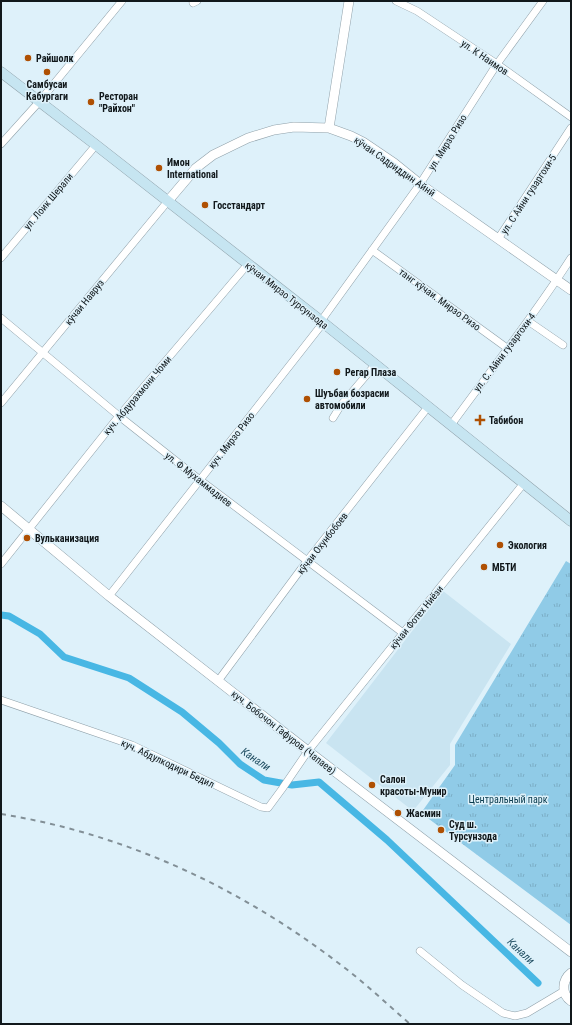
<svg xmlns="http://www.w3.org/2000/svg" width="572" height="1025" font-family="'Roboto Condensed',sans-serif">
  <style>
    .built { fill: #c9e4f1 }
    .park { fill: url(#park-tufts) }
    .lines { fill: none; stroke-linecap: round; stroke-linejoin: round }
    .canal { stroke: #48b7e4; stroke-width: 7 }
    .minor-casing { stroke: #8fa0a9; stroke-width: 8 }
    .tertiary-casing { stroke: #8fa0a9; stroke-width: 10 }
    .secondary-casing { stroke: #8fa0a9; stroke-width: 11 }
    .minor { stroke: #fff; stroke-width: 7 }
    .tertiary { stroke: #fff; stroke-width: 9 }
    .secondary { stroke: #c6e5f1; stroke-width: 10 }
    .rail { stroke: #828f96; stroke-width: 2; stroke-dasharray: 5 5; stroke-linecap: butt }
    .poi-dot { fill: #af5003; stroke: #def1fa; stroke-width: 1.5 }
    .labels { text-anchor: middle; stroke-width: 3; stroke-linejoin: round; paint-order: stroke }
    .street-label { font-size: 10px; fill: #11181b; stroke: #def1fa }
    .poi-label { font-size: 10px; font-weight: bold; fill: #11181b; stroke: #def1fa; text-anchor: start }
    .park-label { font-size: 10px; fill: #07394c; stroke: #def1fa }
    .water-label { font-size: 11px; font-style: italic; fill: #1f4d61; stroke: #def1fa }
  </style>
  <defs>
    <pattern id="park-tufts" width="24" height="20" patternUnits="userSpaceOnUse"><rect width="24" height="20" fill="#90cbe7"/><path d="M3 7l-1-3M5 7V3M7 7l1-3M15 17l-1-3M17 17v-4M19 17l1-3" fill="none" stroke="#7baec6"/></pattern>
  </defs>
  <rect width="100%" height="100%" fill="#def1fa"/>
  <path class="built" d="M 443,591 L 511,644 L 450,744 L 450,765 L 413,811 L 326,743 Z"/>
  <path class="park" d="M 566,561 L 571,564 L 571,925 L 433,822 L 421,813 L 455,765 L 455,745 Z"/>
  <g class="lines">
    <path class="canal" d="M 1,615 L 9,616 L 40,634 L 64,657 L 129,678 L 182,712 L 219,743 L 240,764 L 264,780 L 292,785 L 319,782 L 387,840 L 538,983"/>
    <defs>
      <path id="minor" d="M 396,1 L 417,11 L 497,64 L 571,117
        M 193,3 L 197,1
        M 1,144 L 39,102 L 122,1
        M 498,239 L 571,128
        M 372,250 L 507,348
        M 1,258 L 96,145
        M 1,318 L 119,416 L 200,480 L 403,633
        M 321,321 L 420,184 L 497,64 L 543,1
        M 528,321 L 563,345
        M 1,403 L 168,201
        M 333,418 L 341,405 L 375,365
        M 451,425 C 491,370 534,316 571,258
        M 1,564 L 119,416 L 248,264
        M 109,596 L 323,323
        M 218,681 L 307,561 L 428,407
        M 1,700 L 132,745 L 261,807 L 268,808 L 282,789 L 308,751 L 524,483
        M 420,951 L 462,985 L 503,1013 L 515,1016 L 527,1013 L 564,991"/>
      <path id="tertiary" d="M 329,128 L 349,1
        M 168,201 L 196,168 L 213,155 L 248,138 L 274,130 L 294,127 L 329,128 L 351,136 L 363,142 L 394,163 L 420,184 L 571,290
        M 1,506 L 109,596 L 308,751 L 571,952
        M 571,973 C 562,980 561,994 571,1001"/>
      <path id="secondary" d="M 1,72 L 96,145 L 321,321 L 571,521"/>
    </defs>
    <use href="#minor" class="minor-casing"/>
    <use href="#tertiary" class="tertiary-casing"/>
    <use href="#secondary" class="secondary-casing"/>
    <use href="#minor" class="minor"/>
    <use href="#tertiary" class="tertiary"/>
    <use href="#secondary" class="secondary"/>
    <path class="rail" d="M 1,814 C 126,834 241,888 341,965 C 365,983 387,1004 410,1024"/>
  </g>
  <g class="poi-dot">
    <circle cx="28" cy="58" r="4"/>
    <circle cx="47" cy="72" r="4"/>
    <circle cx="91" cy="102" r="4"/>
    <circle cx="159" cy="168" r="4"/>
    <circle cx="205" cy="205" r="4"/>
    <circle cx="337" cy="372" r="4"/>
    <circle cx="307" cy="399" r="4"/>
    <path d="M478 414h4v4h4v4h-4v4h-4v-4h-4v-4h4z"/>
    <circle cx="27" cy="538" r="4"/>
    <circle cx="500" cy="545" r="4"/>
    <circle cx="484" cy="567" r="4"/>
    <circle cx="372" cy="785" r="4"/>
    <circle cx="398" cy="813" r="4"/>
    <circle cx="441" cy="830" r="4"/>
  </g>
  <g class="labels">
    <g class="street-label">
      <text transform="translate(485 57) rotate(34)" y="4">ул. К Наимов</text>
      <text transform="translate(447 142) rotate(-58)" y="4">ул. Мирзо Ризо</text>
      <text transform="translate(395 166) rotate(35)" y="4">кӯчаи Садриддин Айнӣ</text>
      <text transform="translate(528 194) rotate(-57)" y="4">ул. С Айни гузаргохи-5</text>
      <text transform="translate(48 201) rotate(-50)" y="4">ул. Лоик Шерали</text>
      <text transform="translate(287 295) rotate(38)" y="4">кӯчаи Мирзо Турсунзода</text>
      <text transform="translate(440 299) rotate(36)" y="4">танг кӯчаи. Мирзо Ризо</text>
      <text transform="translate(84 302) rotate(-51)" y="4">кӯчаи Навруз</text>
      <text transform="translate(504 352) rotate(-53)" y="4">ул. С. Айни гузаргохи-4</text>
      <text transform="translate(137 395) rotate(-50)" y="4">куч. Абдурахмони Чоми</text>
      <text transform="translate(231 440) rotate(-52)" y="4">куч. Мирзо Ризо</text>
      <text transform="translate(199 479) rotate(38)" y="4">ул. Ф Мухаммадиев</text>
      <text transform="translate(322 543) rotate(-52)" y="4">кӯчаи Охунбобоев</text>
      <text transform="translate(416 617) rotate(-51)" y="4">кӯчаи Фотех Ниёзи</text>
      <text transform="translate(284 732) rotate(38)" y="4">куч. Бобочон Гафуров (Чапаев)</text>
      <text transform="translate(168 763) rotate(25)" y="4">куч. Абдулкодири Бедил</text>
    </g>
    <g class="poi-label">
      <text x="36" y="62">Райшолк</text>
      <text x="47" y="88" text-anchor="middle">Самбусаи<tspan x="47" dy="12">Кабургаги</tspan></text>
      <text x="99" y="100">Ресторан<tspan x="99" dy="12">"Райхон"</tspan></text>
      <text x="167" y="166">Имон<tspan x="167" dy="12">International</tspan></text>
      <text x="213" y="209">Госстандарт</text>
      <text x="345" y="376">Регар Плаза</text>
      <text x="315" y="397">Шуъбаи бозрасии<tspan x="315" dy="12">автомобили</tspan></text>
      <text x="489" y="424">Табибон</text>
      <text x="35" y="542">Вульканизация</text>
      <text x="508" y="549">Экология</text>
      <text x="492" y="571">МБТИ</text>
      <text x="380" y="783">Салон<tspan x="380" dy="12">красоты-Мунир</tspan></text>
      <text x="406" y="817">Жасмин</text>
      <text x="449" y="828">Суд ш.<tspan x="449" dy="12">Турсунзода</tspan></text>
    </g>
    <g class="park-label">
      <text x="508" y="803">Центральный парк</text>
    </g>
    <g class="water-label">
      <text transform="translate(256 759) rotate(34)" y="4">Канали</text>
      <text transform="translate(521 951) rotate(43)" y="4">Канали</text>
    </g>
  </g>
  <rect width="572" height="1025" fill="none" stroke="#11181b" stroke-width="4"/>
</svg>
